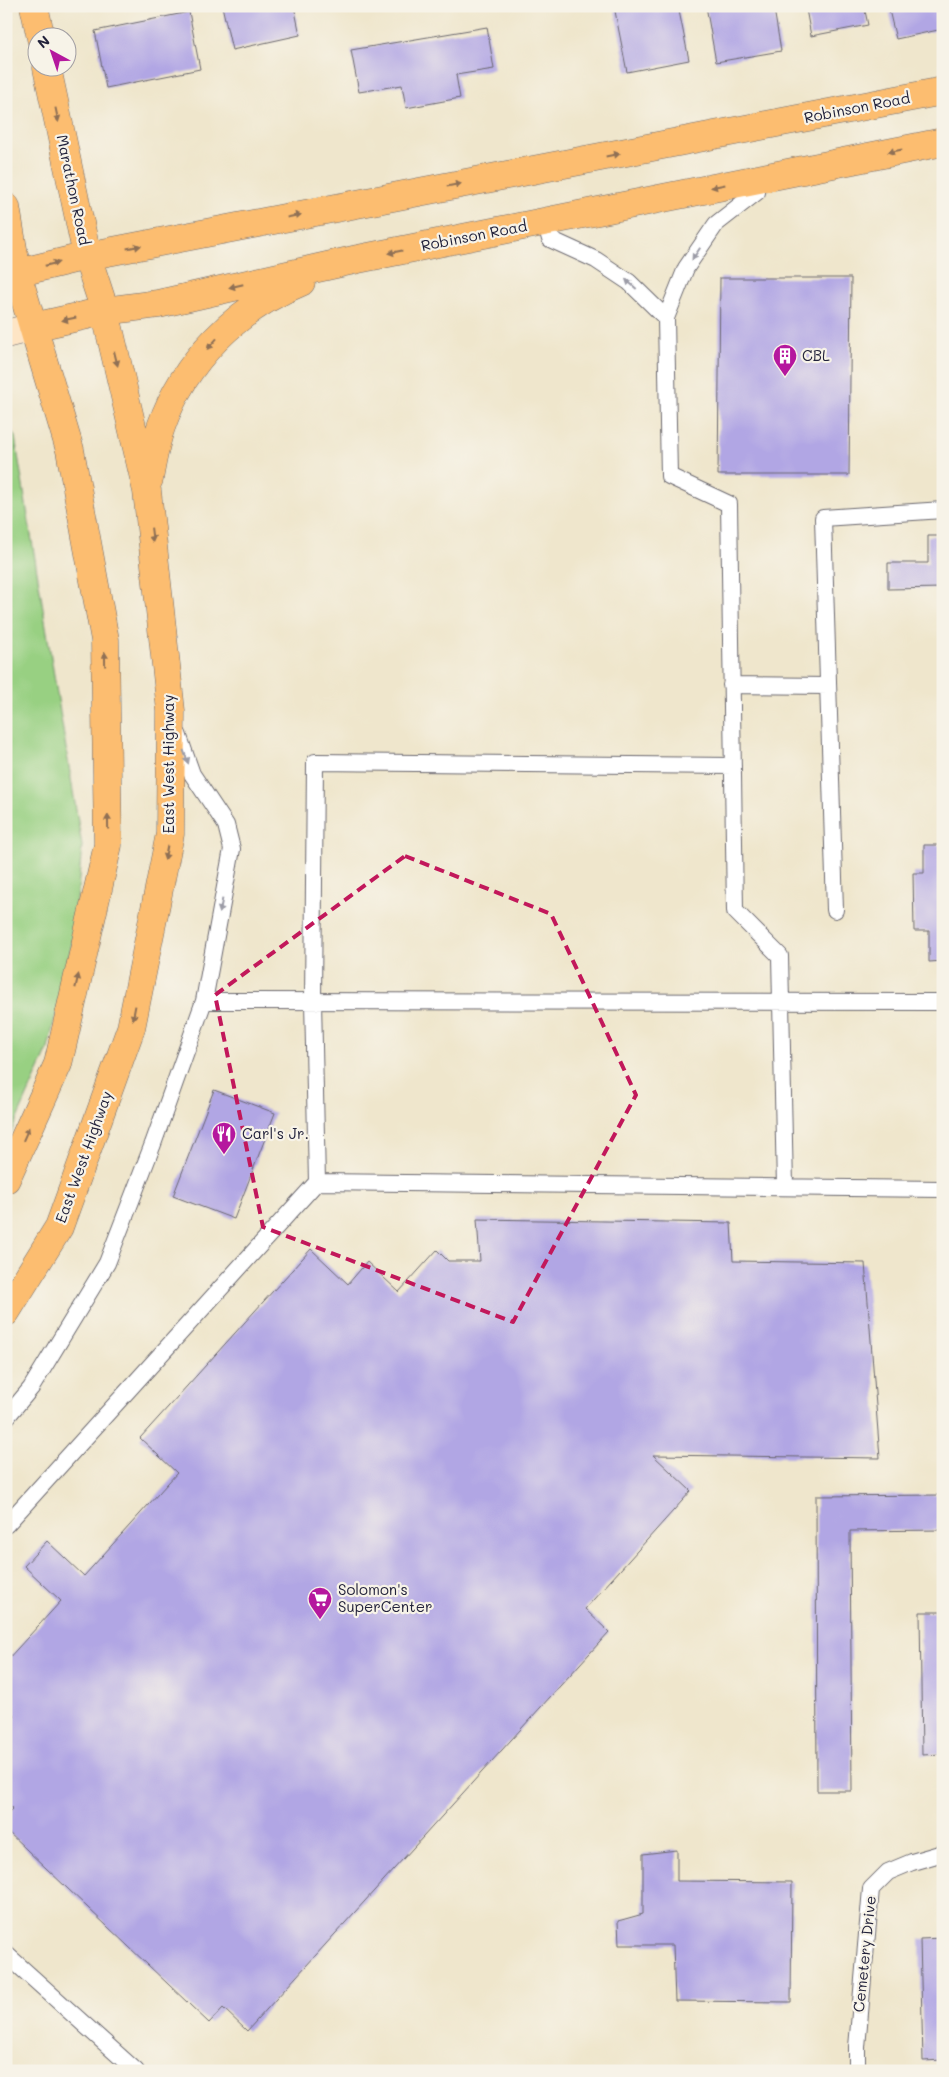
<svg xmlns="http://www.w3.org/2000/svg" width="949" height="2077" font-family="Mali,sans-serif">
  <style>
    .green { fill: #98d082; stroke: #5d795e }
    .building { fill: #b1a6e4 }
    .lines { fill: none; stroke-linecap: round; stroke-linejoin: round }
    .service-casing { stroke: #6a676e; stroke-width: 18 }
    .secondary-casing { stroke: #6a676e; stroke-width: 29 }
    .primary-casing { stroke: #6a676e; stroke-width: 29 }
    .trunk-casing { stroke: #6a676e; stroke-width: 29 }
    .service { stroke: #fff; stroke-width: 16 }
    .secondary { stroke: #fee5c5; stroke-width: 28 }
    .primary { stroke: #fcbd6f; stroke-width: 28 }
    .trunk { stroke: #fcbd6f; stroke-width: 28 }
    .oneway { fill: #8f7055 }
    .oneway2 { fill: #9c9ca7 }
    .marked { fill: none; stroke: #c2185b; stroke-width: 4; stroke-dasharray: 10 6; stroke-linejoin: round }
    .labels { text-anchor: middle; stroke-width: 4.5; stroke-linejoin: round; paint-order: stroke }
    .street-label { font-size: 15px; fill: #22223b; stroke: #f7f3e8 }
    .poi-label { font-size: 15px; fill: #22223b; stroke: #f7f3e8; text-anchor: start }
  </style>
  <rect width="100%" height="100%" fill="#f7f3e8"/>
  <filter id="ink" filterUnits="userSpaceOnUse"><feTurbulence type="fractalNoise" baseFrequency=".02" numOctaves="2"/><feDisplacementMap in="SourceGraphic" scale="10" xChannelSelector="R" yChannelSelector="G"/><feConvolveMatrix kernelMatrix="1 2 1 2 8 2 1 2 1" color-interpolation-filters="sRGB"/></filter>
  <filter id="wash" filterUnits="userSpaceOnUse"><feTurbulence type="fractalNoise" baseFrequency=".0096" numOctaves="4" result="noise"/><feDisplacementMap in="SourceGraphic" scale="20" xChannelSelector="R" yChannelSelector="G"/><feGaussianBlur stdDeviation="1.12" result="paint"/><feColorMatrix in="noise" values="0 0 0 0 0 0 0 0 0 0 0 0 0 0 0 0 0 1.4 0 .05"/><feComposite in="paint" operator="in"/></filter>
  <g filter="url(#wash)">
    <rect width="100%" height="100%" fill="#efe6cc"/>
    <path class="green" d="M 6,420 L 15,437 L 82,846 L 74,934 L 48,1049 L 6,1144 Z"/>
    <g id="blocks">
      <path class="building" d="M 222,6 L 294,6 L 300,35 L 232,50 Z
        M 614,6 L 678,6 L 689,60 L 627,72 Z
        M 706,6 L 764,6 L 764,11 L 774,9 L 781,51 L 716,62 Z
        M 792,6 L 864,6 L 868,25 L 811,36 L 806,9 L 792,11 Z
        M 888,6 L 943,6 L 943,29 L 896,39 Z
        M 189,12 L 200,69 L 106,88 L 95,31 Z
        M 487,27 L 494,69 L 456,75 L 460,98 L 406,108 L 402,85 L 359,92 L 351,50 Z
        M 720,278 L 851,278 L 849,475 L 718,475 Z
        M 928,536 L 943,536 L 943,588 L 888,589 L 888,563 L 928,563 Z
        M 924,845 L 943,845 L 943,961 L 929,962 L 929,931 L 914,931 L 913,873 L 924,873 Z
        M 214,1090 L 275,1113 L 234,1219 L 173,1196 Z
        M 477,1219 L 731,1223 L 733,1261 L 865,1263 L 880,1458 L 653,1455 L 691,1491 L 585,1609 L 609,1632 L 247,2031 L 223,2008 L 209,2023 L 6,1830 L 6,1815 L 13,1808 L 6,1803 L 6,1725 L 15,1716 L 6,1708 L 6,1661 L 61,1601 L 24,1566 L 47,1541 L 84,1576 L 177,1473 L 140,1438 L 311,1249 L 348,1284 L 367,1262 L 399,1292 L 437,1250 L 448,1261 L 480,1261 Z
        M 943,1495 L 943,1530 L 850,1531 L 852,1791 L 817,1791 L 816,1496 Z
        M 920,1612 L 943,1612 L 943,1754 L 922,1755 Z
        M 677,1850 L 677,1881 L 792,1882 L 791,2002 L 675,2001 L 673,1945 L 619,1945 L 618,1921 L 643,1914 L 643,1854 Z
        M 943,1938 L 943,2060 L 923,2061 L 920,1939 Z"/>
    </g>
  </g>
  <g filter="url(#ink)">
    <use href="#blocks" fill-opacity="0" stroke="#6a676e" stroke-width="1"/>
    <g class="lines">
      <defs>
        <path id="service" d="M 756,179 L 757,192 L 716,224 L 686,268 L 666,318 L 669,476 L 729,504 L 735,911 L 780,956 L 785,1187
          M 545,222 L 550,239 L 596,260 L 629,282 L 666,318
          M 731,685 L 828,686
          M 835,910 L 823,518 L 943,510
          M 204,1001 L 943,1002
          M 317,1182 L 943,1189
          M 6,1418 L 31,1388 L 107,1263 L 153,1144 L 204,1001 L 232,849 L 226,825 L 192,774 L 178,734
          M 6,1525 L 317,1182 L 313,1001 L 315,762 L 733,766
          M 6,1954 L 136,2071
          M 857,2071 L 857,2047 L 871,1889 L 888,1872 L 912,1862 L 943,1853"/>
        <path id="secondary" d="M 6,334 L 33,327"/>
        <path id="primary" d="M 34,6 L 41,38
          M 47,68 L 87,256
          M 6,207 L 17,273"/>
        <path id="trunk" d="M 33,327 L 105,311 L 158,304 L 358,259 L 943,142
          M 149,479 C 152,462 155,444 161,427 C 184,361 237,308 301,282
          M 6,1179 L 58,1064 L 108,845 L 105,640 L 70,450 L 17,273 L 87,256 L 943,91
          M 6,1312 L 59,1227 L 131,1028 L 170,834 L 171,711 L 147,491 L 105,311 L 87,256"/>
      </defs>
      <use href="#service" class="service-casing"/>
      <use href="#secondary" class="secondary-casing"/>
      <use href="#primary" class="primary-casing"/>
      <use href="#trunk" class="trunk-casing"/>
      <use href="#service" class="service"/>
      <use href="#secondary" class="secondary"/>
      <use href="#primary" class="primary"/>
      <use href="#trunk" class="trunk"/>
    </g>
    <defs><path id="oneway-solid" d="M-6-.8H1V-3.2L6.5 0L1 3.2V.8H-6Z" transform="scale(1.25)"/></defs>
    <g class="oneway">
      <use href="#oneway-solid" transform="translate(57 115) rotate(78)"/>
      <use href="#oneway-solid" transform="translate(895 151) rotate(169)"/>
      <use href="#oneway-solid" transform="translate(613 155) rotate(-11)"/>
      <use href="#oneway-solid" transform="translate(454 185) rotate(-11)"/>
      <use href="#oneway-solid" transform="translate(718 186) rotate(168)"/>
      <use href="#oneway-solid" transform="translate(294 216) rotate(-11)"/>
      <use href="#oneway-solid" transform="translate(134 247) rotate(-11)"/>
      <use href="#oneway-solid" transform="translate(395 252) rotate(169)"/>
      <use href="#oneway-solid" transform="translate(52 264) rotate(-14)"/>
      <use href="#oneway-solid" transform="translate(236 286) rotate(167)"/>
      <use href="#oneway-solid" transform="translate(69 319) rotate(168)"/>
      <use href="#oneway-solid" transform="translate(212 344) rotate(132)"/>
      <use href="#oneway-solid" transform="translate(116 359) rotate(76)"/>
      <use href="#oneway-solid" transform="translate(152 535) rotate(83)"/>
      <use href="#oneway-solid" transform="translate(105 659) rotate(-91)"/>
      <use href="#oneway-solid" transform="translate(108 822) rotate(-91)"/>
      <use href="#oneway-solid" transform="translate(166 853) rotate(101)"/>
      <use href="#oneway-solid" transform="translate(77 981) rotate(-77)"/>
      <use href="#oneway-solid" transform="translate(134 1013) rotate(101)"/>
      <use href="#oneway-solid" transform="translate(26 1134) rotate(-66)"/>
    </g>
    <g class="oneway2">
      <use href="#oneway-solid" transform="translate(696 254) rotate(124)"/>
      <use href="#oneway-solid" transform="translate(631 284) rotate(-139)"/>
      <use href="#oneway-solid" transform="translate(186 757) rotate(70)"/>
      <use href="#oneway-solid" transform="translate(221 906) rotate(101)"/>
    </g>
  </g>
  <path class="marked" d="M 405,856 L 551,914 L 636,1095 L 513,1322 L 263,1227 L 215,995 Z"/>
  <defs>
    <symbol id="building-pin" viewBox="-11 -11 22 30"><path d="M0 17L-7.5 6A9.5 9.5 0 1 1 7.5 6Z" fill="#b5179e" stroke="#f7f3e8"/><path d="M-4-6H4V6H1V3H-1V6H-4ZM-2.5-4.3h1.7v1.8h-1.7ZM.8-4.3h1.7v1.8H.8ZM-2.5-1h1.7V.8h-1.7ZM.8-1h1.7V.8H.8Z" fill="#fff"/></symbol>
    <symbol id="restaurant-pin" viewBox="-11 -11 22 30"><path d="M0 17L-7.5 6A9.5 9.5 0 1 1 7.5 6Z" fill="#b5179e" stroke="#f7f3e8"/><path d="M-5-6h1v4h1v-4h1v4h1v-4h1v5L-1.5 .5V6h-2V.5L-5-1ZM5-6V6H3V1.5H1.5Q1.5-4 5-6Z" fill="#fff"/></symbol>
    <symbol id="supermarket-pin" viewBox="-11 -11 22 30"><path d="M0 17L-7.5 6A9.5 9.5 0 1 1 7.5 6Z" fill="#b5179e" stroke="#f7f3e8"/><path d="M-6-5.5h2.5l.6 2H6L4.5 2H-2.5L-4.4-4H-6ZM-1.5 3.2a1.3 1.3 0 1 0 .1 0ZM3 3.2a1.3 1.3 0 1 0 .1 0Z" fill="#fff"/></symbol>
  </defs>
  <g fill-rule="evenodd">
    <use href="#building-pin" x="771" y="342" width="28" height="38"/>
    <use href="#restaurant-pin" x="210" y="1120" width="28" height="38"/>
    <use href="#supermarket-pin" x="306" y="1585" width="28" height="38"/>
  </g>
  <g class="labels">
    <g class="street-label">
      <text transform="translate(857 108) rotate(-11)" y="5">Robinson Road</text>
      <text transform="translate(73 190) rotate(78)" y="5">Marathon Road</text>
      <text transform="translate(474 236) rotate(-11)" y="5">Robinson Road</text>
      <text transform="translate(169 764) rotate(-90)" y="5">East West Highway</text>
      <text transform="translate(84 1157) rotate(-70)" y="5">East West Highway</text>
      <text transform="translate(865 1954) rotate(-84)" y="5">Cemetery Drive</text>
    </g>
    <g class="poi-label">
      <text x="802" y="361">CBL</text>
      <text x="242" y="1139">Carl's Jr.</text>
      <text x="338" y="1595">Solomon's<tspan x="338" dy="17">SuperCenter</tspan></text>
    </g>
  </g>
  <rect width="949" height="2077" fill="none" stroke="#f7f3e8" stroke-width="25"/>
  <g transform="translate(52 52) rotate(320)"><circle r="24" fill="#f7f3e8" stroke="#a29fa3"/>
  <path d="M0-4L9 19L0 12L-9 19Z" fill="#b5179e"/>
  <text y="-8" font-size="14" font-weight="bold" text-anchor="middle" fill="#22223b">N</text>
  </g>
</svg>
